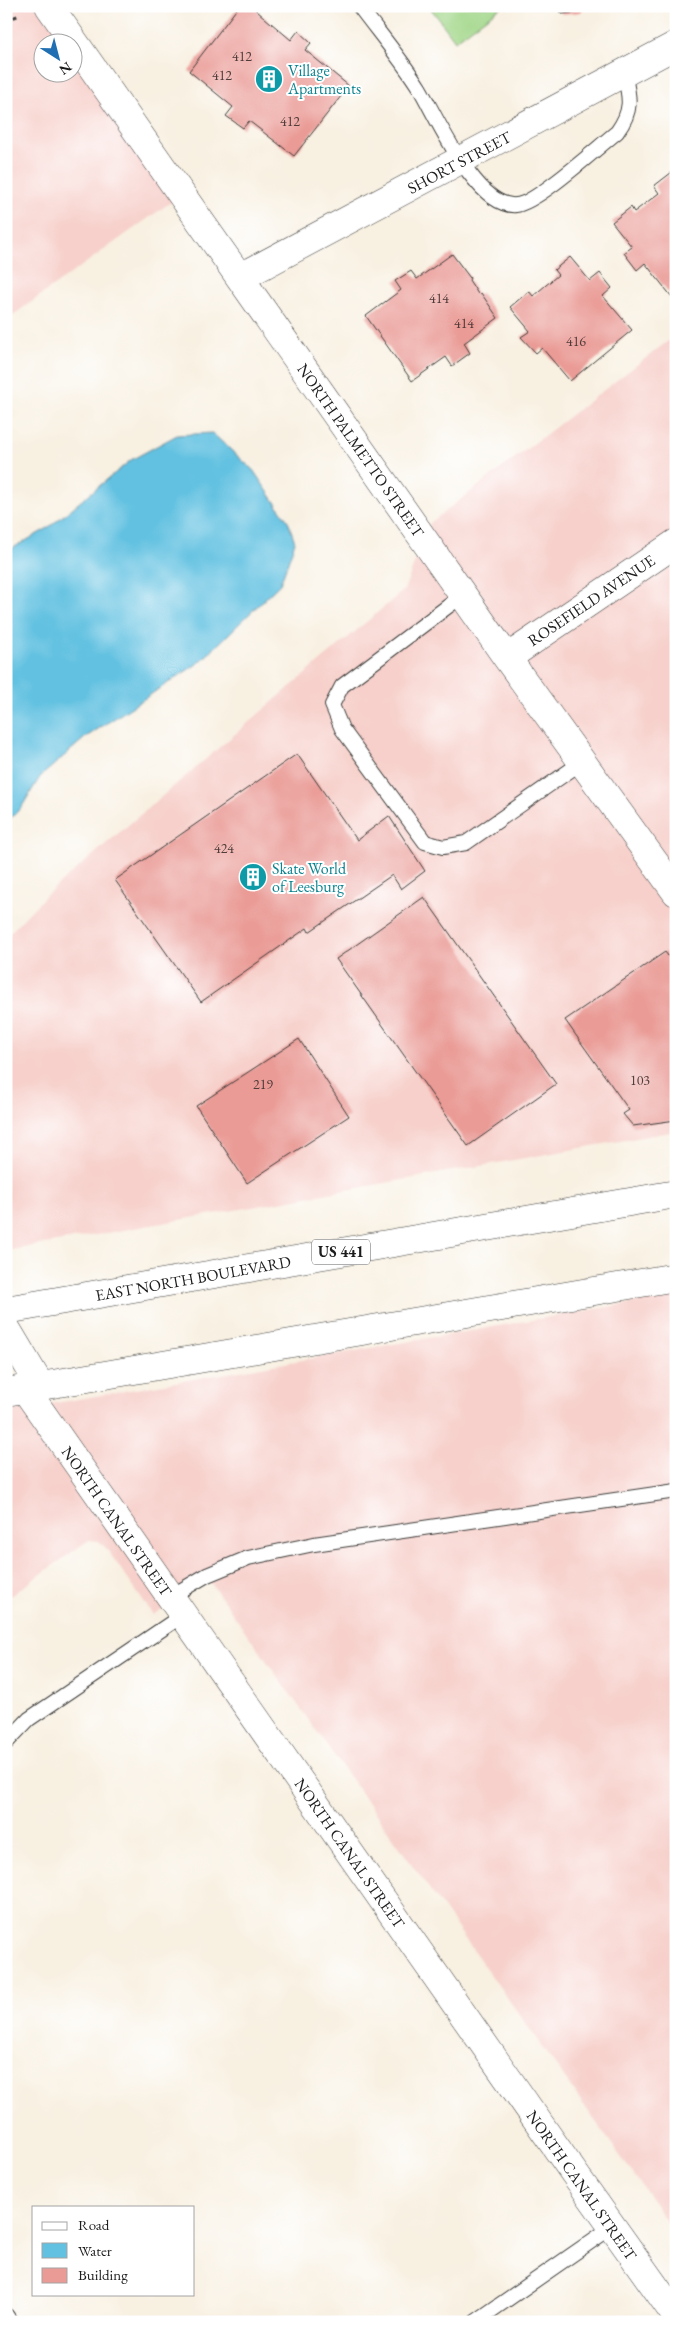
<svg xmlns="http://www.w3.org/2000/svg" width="682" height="2328" font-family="'EB Garamond',serif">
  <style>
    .built { fill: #f7d0cb; fill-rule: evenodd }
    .green { fill: #a0d687; stroke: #5e7952 }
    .water { fill: #62c1e1; stroke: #3f6e7e }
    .building { fill: #ea9b96 }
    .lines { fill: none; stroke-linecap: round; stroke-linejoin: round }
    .service-casing { stroke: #3d3c3a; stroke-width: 16 }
    .minor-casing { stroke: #3d3c3a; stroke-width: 29 }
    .tertiary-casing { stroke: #3d3c3a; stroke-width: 29 }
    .primary-casing { stroke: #3d3c3a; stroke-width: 29 }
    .path { stroke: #3d3c3a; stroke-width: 3; stroke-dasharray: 4 4; stroke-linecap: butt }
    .service { stroke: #fff; stroke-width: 14 }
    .minor { stroke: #fff; stroke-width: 28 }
    .tertiary { stroke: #fff; stroke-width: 28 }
    .primary { stroke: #fff; stroke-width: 28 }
    .labels { text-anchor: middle; stroke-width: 4; stroke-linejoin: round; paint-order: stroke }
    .number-label { font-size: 14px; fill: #503c3a }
    .shield { fill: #fff; stroke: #606060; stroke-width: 1 }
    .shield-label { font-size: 15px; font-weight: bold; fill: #1c1c1c }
    .culture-label { font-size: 16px; fill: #0d838f; stroke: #fff; text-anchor: start }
    .street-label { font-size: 16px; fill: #1c1c1c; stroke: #fff }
  </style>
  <rect width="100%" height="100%" fill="#fff"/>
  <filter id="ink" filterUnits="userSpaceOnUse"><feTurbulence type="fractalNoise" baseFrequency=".02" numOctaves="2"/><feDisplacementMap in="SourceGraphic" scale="10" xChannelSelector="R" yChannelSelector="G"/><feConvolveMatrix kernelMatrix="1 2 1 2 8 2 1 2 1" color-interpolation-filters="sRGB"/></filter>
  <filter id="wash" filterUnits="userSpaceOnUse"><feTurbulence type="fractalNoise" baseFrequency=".0096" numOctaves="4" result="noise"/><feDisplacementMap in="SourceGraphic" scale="20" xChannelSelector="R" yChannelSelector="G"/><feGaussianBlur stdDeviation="1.12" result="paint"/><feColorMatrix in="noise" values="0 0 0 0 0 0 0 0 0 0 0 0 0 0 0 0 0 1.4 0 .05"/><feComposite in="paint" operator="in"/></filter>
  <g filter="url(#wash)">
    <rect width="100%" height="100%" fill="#f8f0e1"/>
    <path class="built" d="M 6,6 L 47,6 L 185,192 L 6,320 ZM 42,42 L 72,42 L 72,72 L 42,72 Z
      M 676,335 L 676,1131 L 6,1251 L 6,937 L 45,896 L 404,590 L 430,523 Z
      M 676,1295 L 676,2234 L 208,1579 L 153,1615 L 106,1548 L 99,1541 L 89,1540 L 6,1599 L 6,1415 L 15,1410 Z"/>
    <path class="green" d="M 429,6 L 502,6 L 455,41 Z"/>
    <path class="water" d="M 212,433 L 253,470 L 288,521 L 295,542 L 280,584 L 200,662 L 86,737 L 40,777 L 21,808 L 6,823 L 6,552 L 48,528 L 131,460 L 177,435 Z"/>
    <g id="blocks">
      <path class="building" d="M 239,6 L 251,6 L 291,40 L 298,31 L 311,43 L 305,50 L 349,86 L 294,156 L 249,121 L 243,128 L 226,116 L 233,107 L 189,71 Z
        M 557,6 L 584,6 L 581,12 L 562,14 Z
        M 676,169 L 676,294 L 672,297 L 645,263 L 637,270 L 624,253 L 632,247 L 612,222 L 631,207 L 634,212 L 659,193 L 654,186 Z
        M 452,254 L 470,278 L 469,280 L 478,294 L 481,293 L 498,318 L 464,343 L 470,353 L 452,366 L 446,357 L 412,381 L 366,316 L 401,290 L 395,281 L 411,271 L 417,279 Z
        M 570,257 L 590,281 L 600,273 L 612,288 L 603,296 L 632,330 L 570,381 L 542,348 L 536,353 L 521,337 L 530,331 L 510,307 L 529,291 L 533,296 L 558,275 L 554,270 Z
        M 297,754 L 357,840 L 389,816 L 425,871 L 401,889 L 392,875 L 309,932 L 307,928 L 201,1002 L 115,880 Z
        M 424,897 L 556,1084 L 468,1146 L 336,959 Z
        M 665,952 L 676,966 L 676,1120 L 633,1126 L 623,1114 L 629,1110 L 565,1020 Z
        M 299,1039 L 349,1116 L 247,1183 L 196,1106 Z"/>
    </g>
  </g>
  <g filter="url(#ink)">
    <use href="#blocks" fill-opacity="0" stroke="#3d3c3a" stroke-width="1"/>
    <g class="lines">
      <defs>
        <path id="service" d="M 359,6 C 379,33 402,60 420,89 C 437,118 477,209 516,205 C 536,204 598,147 617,132 C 633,110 630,98 624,73
          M 463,595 L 342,686 L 332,705 L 342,729 L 425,842 L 443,847 L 466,843 L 582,762
          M 170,1597 L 207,1575 L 248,1558 L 314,1544 L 676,1491
          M 6,1743 L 29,1719 L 183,1615
          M 6,2315 L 11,2322
          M 475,2322 L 612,2227"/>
        <path id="minor" d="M 49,6 L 507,658 L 676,892
          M 241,277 L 676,45
          M 507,658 L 676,543
          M 25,1389 L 574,2173 L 676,2316"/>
        <path id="tertiary" d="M 6,1328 L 41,1387"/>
        <path id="primary" d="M 6,1310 L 676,1194
          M 6,1392 L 676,1277"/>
      </defs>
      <use href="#service" class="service-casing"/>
      <use href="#minor" class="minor-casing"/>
      <use href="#tertiary" class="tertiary-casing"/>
      <use href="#primary" class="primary-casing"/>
      <path class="path" d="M 6,20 L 20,15"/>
      <use href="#service" class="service"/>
      <use href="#minor" class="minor"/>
      <use href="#tertiary" class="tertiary"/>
      <use href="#primary" class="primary"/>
    </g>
  </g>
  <defs>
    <symbol id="building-disc" viewBox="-11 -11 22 22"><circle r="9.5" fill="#0f9aa8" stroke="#fff"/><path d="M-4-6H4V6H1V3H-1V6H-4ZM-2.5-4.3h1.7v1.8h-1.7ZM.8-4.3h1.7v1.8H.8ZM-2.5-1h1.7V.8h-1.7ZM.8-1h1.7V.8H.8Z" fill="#fff"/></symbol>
  </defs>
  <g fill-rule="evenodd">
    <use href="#building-disc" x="253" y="63" width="32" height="32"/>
    <use href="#building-disc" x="237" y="861" width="32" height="32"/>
  </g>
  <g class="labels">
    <g class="number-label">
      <text x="242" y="61">412</text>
      <text x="222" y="80">412</text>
      <text x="290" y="126">412</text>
      <text x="439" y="303">414</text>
      <text x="464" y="328">414</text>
      <text x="576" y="346">416</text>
      <text x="224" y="853">424</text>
      <text x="640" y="1085">103</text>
      <text x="263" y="1089">219</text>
    </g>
    <rect class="shield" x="312" y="1239.5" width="58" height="25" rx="4"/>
    <g class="shield-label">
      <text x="341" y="1257">US 441</text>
    </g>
    <g class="culture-label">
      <text x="288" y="76">Village<tspan x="288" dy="18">Apartments</tspan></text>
      <text x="272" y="874">Skate World<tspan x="272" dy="18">of Leesburg</tspan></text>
    </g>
    <g class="street-label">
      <text transform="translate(459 162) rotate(-28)" y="6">SHORT STREET</text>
      <text transform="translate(361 450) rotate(55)" y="6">NORTH PALMETTO STREET</text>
      <text transform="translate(591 600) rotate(-34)" y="6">ROSEFIELD AVENUE</text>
      <text transform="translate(193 1278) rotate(-10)" y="6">EAST NORTH BOULEVARD</text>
      <text transform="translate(117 1521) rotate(55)" y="6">NORTH CANAL STREET</text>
      <text transform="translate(350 1853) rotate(55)" y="6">NORTH CANAL STREET</text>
      <text transform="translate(582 2185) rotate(55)" y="6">NORTH CANAL STREET</text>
    </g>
  </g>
  <rect width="682" height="2328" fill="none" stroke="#fff" stroke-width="25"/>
  <rect x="32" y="2206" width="162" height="90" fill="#ffffff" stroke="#a4a4a4"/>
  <rect x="42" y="2222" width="25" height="8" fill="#ffffff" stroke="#a4a4a4"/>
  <text x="78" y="2230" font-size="15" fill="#1c1c1c">Road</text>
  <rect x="42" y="2243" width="25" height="15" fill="#62c1e1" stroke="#a4a4a4"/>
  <text x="78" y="2256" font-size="15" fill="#1c1c1c">Water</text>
  <rect x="42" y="2268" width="25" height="15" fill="#ea9b96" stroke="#a4a4a4"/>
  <text x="78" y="2280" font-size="15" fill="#1c1c1c">Building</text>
  <g transform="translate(58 58) rotate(144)"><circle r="24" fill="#ffffff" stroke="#a4a4a4"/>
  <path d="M0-4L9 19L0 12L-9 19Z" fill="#1f6fb2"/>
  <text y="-8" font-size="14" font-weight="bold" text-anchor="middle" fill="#1c1c1c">N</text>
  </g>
</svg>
